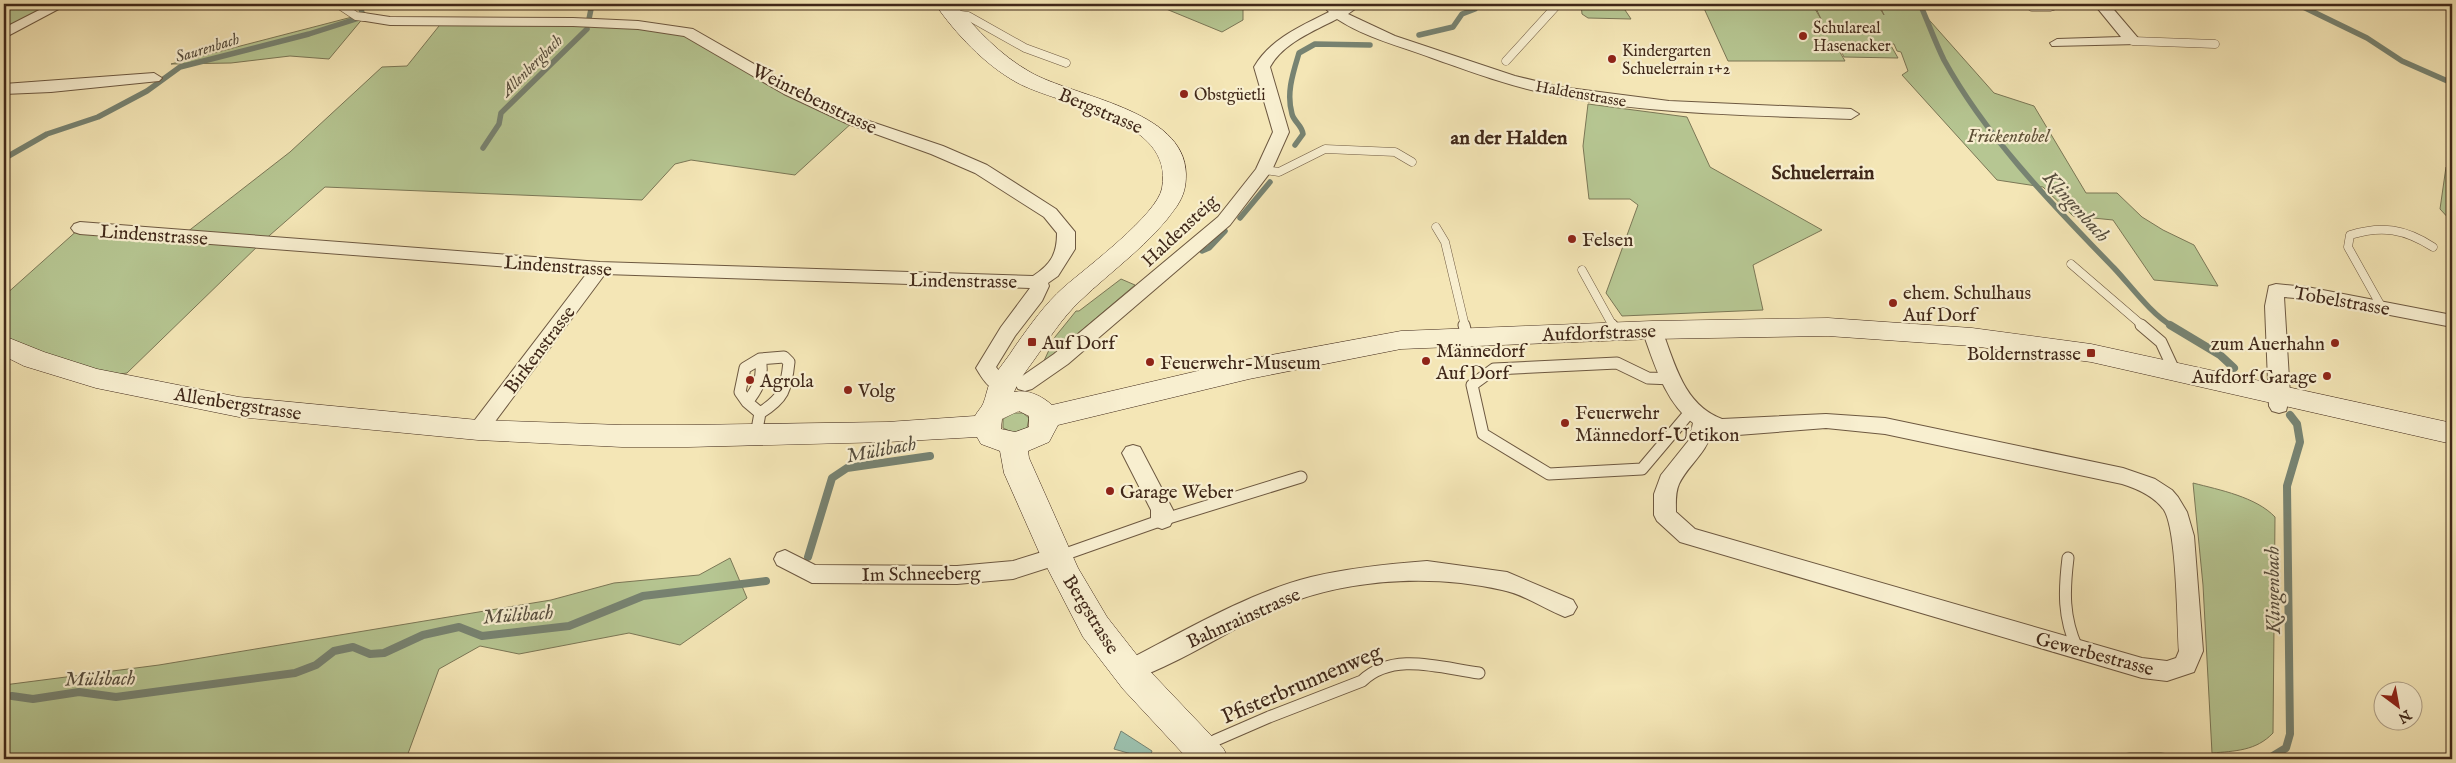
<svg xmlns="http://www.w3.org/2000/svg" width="2456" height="763" font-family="'IM FELL English',serif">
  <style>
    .green { fill: #b6c692; stroke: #7b7756 }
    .water { fill: #9cc0ad; stroke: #778372 }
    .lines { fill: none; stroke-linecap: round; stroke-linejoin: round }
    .stream-far1 { stroke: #778372; stroke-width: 5.5 }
    .stream { stroke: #778372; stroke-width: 8 }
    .lane-far1-casing { stroke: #6d5840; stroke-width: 9 }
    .lane-casing { stroke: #6d5840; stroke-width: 13 }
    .street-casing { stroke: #6d5840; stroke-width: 2 }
    .secondary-casing { stroke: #402819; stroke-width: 1 }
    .lane-far1 { stroke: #f8efd0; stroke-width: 8 }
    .lane { stroke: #f8efd0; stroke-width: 11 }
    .street { fill: #f8efd0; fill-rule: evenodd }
    .secondary { fill: #f8efd0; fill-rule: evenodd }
    .poi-dot { fill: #8f2418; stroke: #f8efd0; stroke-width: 2 }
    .labels { text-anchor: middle; stroke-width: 4.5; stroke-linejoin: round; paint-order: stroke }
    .far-poi-label { font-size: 16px; fill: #402819; stroke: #f8efd0; text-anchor: start }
    .far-water-label { font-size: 16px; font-style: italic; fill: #574e3e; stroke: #f8efd0 }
    .far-street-label { font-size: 16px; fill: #402819; stroke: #f8efd0 }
    .street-label { font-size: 19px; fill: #402819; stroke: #f8efd0 }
    .park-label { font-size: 19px; font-style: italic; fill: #5e5037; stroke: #f8efd0 }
    .poi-label { font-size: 19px; fill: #402819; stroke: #f8efd0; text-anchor: start }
    .neighbourhood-label { font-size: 20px; font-weight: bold; fill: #402819; stroke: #f8efd0 }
    .water-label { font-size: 20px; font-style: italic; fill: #574e3e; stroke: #f8efd0 }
    .near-street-label { font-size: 22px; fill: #402819; stroke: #f8efd0 }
  </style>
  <rect width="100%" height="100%" fill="#f4e6b6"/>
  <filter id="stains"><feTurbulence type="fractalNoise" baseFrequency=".004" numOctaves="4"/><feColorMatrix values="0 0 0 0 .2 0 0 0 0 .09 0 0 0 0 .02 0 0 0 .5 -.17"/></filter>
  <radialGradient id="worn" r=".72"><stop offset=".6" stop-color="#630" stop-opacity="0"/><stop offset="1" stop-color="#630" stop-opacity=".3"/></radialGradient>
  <path class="green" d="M 4,4 L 61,4 L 4,34 Z
    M 1154,4 L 1253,4 L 1243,9 L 1243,20 L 1222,32 Z
    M 1581,4 L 1621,4 L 1631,19 L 1588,18 L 1582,14 Z
    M 1702,4 L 1812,4 L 1821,19 L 1814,4 L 1877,4 L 1884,15 L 1879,4 L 1925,4 L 1923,13 L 1994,93 L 2034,106 L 2086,193 L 2117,193 L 2142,217 L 2163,230 L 2194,245 L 2218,286 L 2154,280 L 2113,220 L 2073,216 L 2043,187 L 1997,180 L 1902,75 L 1908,71 L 1901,52 L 1897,51 L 1894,44 L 1834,42 L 1845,61 L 1728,61 Z
    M 356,16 L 364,17 L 329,59 L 290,56 L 231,63 L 171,64 Z
    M 443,21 L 573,22 L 688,32 L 854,121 L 795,175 L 691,160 L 675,164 L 642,200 L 325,187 L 262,242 L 127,373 L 96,378 L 34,359 L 4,345 L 4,296 L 80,228 L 182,236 L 290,152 L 382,67 L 407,66 Z
    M 1837,43 L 1890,44 L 1898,58 L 1844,57 Z
    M 1588,104 L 1687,117 L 1710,167 L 1822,230 L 1753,265 L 1763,310 L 1622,316 L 1606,293 L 1638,205 L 1630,199 L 1589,199 L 1583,146 Z
    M 2446,167 L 2452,167 L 2452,222 L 2440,209 Z
    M 1121,279 L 1135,285 L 1043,363 L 1055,337 L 1076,311 L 1079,311 Z
    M 1014,413 L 1023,413 L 1029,418 L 1027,428 L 1014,433 L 1003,428 L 1003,419 Z
    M 2193,483 C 2220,490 2256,497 2275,517 L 2273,733 C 2256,751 2235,751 2212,753 L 2203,585 Z
    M 730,558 L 747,598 L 680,645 L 629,633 L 519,654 L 480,646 L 439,669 L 406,759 L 4,759 L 4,685 L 159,665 L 551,600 L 614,583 L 699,575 Z
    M 2130,753 L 2161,753 L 2208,759 L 2082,759 Z"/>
  <path class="water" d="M 1121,731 L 1152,751 L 1149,759 L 1114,749 Z"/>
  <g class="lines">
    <path class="stream-far1" d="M 1920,4 C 1928,22 1935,42 1944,60 C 1987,138 2052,204 2114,268 C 2131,286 2151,314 2172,326
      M 2297,4 L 2367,38 L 2402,61 L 2452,83
      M 589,19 L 592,4
      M 1419,35 L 1453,27 L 1462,14 L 1475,9 L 1479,4
      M 1295,145 L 1303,134 C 1302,125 1294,122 1292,114 C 1286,93 1293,73 1299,53 L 1315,44 L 1370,45
      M 483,148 L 499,124 L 501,113 L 587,29
      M 5,158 L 47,134 L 98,117 L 147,91 L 180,67 L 309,34 L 356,19 L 362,13 L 360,4
      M 1240,218 L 1270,182
      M 1202,251 L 1209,248 L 1225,231"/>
    <path class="stream" d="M 2170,325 L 2220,355 L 2234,368
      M 808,557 L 832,478 L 847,468 L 930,456
      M 12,696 L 33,699 L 79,692 L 116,697 L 295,673 L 316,665 L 334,651 L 353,647 L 370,654 L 384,653 L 423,635 L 459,627 L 482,636 L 569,626 L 643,596 L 766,581
      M 2268,759 L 2286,748 L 2290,734 L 2287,486 L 2300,442 L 2297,424 L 2290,415"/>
    <defs>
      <path id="lane-far1" d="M 338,4 L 356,16 L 364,17
        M 2032,7 L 2050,7 L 2059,4
        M 953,14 L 968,16 L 1025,48 L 1066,63
        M 2133,41 L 2215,44
        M 1506,61 L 1558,4
        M 1264,170 L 1279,172 L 1325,149 L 1395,152 L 1412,162
        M 1436,227 L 1445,242 L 1465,326
        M 2071,264 L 2143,326
        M 1582,270 L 1613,326
        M 2381,306 L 2348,247 L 2350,235 C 2382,225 2405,229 2433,247"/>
      <path id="lane" d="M 1464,325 L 1467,337
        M 1612,325 L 1616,331
        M 2141,325 L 2161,342 L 2174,370
        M 784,357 L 789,362 C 786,390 784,398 760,413 L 747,402 L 740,392 L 745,368 L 760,359 Z
        M 1673,379 L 1648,378 L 1617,363 L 1494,369 L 1472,385 L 1483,434 L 1549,474 L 1642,469 L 1691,411
        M 747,402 C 758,389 764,376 760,359
        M 756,435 L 760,413
        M 1060,556 L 1162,520 L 1301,477
        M 2068,558 C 2064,591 2063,617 2077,648
        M 1205,748 L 1216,740 L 1269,717 L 1362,681 C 1393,651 1441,668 1479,673"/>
      <path id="street" d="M 51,4 L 68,4 L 4,38 L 4,28 Z
        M 1326,4 L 1335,4 L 1339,7 L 1345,4 L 1362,4 L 1348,14 L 1395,36 L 1515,76 L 1561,87 L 1669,101 L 1851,109 L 1859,114 L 1851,119 C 1749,115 1645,115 1544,93 C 1506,85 1469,71 1432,58 C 1400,46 1366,38 1337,19 C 1314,31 1283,43 1270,67 L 1289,132 L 1272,170 L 1230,225 L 1068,364 L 1032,389 L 1025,391 L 1018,389 L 1015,384 L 1018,379 L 1054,354 L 1218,217 L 1256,169 L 1273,132 L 1254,67 C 1270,39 1301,26 1329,12 L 1324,7 Z
        M 2094,4 L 2109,4 L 2138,38 L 2140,41 L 2138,44 L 2052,46 L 2050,43 L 2057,39 L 2121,37 Z
        M 364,13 L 390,17 L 573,18 L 638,21 L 693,29 L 796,88 L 860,118 L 943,146 L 987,165 L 1056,209 L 1075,232 L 1075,249 L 1058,276 L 1048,283 L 1049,286 L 1042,301 L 1015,336 L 996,367 L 1011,386 L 1008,391 C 993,396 983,380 976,368 L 1001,327 L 1030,288 L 605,274 L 485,435 L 478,438 L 471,435 L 468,430 L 471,425 L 587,273 L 80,234 L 74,232 L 71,228 L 74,224 L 80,222 L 600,262 L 1033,276 C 1051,264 1057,254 1057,233 L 1044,217 L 975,173 L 931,154 L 848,124 L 784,94 L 684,36 L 638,29 L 573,26 L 390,25 L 359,20 L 357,17 Z
        M 154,73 L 162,78 L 159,81 L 51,92 L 4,94 L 4,84 Z
        M 2276,284 L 2307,287 L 2452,315 L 2452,327 L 2307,299 L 2284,297 L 2290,395 L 2286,411 L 2279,413 L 2272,411 L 2269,406 L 2265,306 L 2269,286 Z
        M 1652,323 L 1659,325 L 1662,330 C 1675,364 1684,405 1722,419 L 1826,414 L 1885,418 L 2123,468 L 2155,479 L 2172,490 L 2178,497 L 2187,512 L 2194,536 L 2203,651 L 2194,672 L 2167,681 L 2142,678 L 1680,542 L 1657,521 L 1654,515 L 1654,494 L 1661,475 L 1689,440 L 1693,423 C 1664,401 1654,362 1642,330 L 1645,325 ZM 1826,428 L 1885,434 L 2122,484 C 2138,489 2154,496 2164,510 C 2177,531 2177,622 2179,651 L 2176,658 L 2167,661 L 2142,658 L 1695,529 L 1676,512 C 1676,503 1675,493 1679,484 C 1688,465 1707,453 1712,431 L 1738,435 Z
        M 1133,445 L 1140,447 L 1173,510 L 1173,520 L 1170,526 L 1162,529 L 1154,526 L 1151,520 L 1151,510 L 1122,453 L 1126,447 Z
        M 1058,547 L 1066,550 L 1069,556 L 1066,562 L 1013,579 L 957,584 L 812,583 L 777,565 L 774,559 L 777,553 L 785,550 L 815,565 L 957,566 L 1013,561 Z
        M 1427,561 L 1507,572 L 1573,600 L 1577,607 L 1573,614 L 1565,617 C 1544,609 1524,594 1502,590 C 1428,573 1337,579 1268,612 C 1223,634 1176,665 1129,681 L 1120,678 L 1117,671 L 1120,664 C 1179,634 1247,593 1311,577 C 1349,568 1387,564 1427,561 Z"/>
      <path id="secondary" d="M 935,4 L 955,4 C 977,30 1000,55 1030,72 C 1073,97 1185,109 1186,174 C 1186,187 1184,195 1177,206 C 1152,243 1112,270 1080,301 C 1061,319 1049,339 1034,360 C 1026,371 1019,380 1014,392 C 1028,389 1042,396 1052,405 L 1249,359 L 1401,331 L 1652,321 L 1828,318 L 1972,328 L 2091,344 L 2452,423 L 2452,444 L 2091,362 L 1972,346 L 1828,336 L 1652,339 L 1401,349 L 1249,379 L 1058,425 L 1049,442 L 1028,451 L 1029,458 L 1078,568 L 1107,617 L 1147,668 L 1223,748 L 1229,759 L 1188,759 L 1123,689 L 1083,637 L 1039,552 L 1004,473 L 1000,451 L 981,444 L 977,437 L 887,442 L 688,447 L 622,447 L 478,440 L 239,417 L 96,388 L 24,366 L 4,356 L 4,336 L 44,352 L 97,369 L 239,397 L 478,420 L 622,425 L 688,425 L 887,422 L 975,416 C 977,412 981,408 983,404 C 986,397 987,389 990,382 C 998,369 1008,358 1016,345 C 1031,324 1045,304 1064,287 C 1086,268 1158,214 1162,188 C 1175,118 1061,107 1016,82 C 984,64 956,34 935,4 ZM 1019,411 L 1029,416 L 1029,427 L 1015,432 L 1001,429 L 1002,419 Z"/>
    </defs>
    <use href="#lane-far1" class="lane-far1-casing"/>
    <use href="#lane" class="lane-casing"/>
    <use href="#street" class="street-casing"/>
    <use href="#secondary" class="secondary-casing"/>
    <use href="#lane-far1" class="lane-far1"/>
    <use href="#lane" class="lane"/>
    <use href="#street" class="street"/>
    <use href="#secondary" class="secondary"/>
  </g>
  <g class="poi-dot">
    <circle cx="1803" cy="36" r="5"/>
    <circle cx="1612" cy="59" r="5"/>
    <circle cx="1184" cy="94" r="5"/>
    <circle cx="1572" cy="239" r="5"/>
    <circle cx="1893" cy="303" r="5"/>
    <rect x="1027" y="337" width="10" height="10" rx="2.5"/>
    <circle cx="2335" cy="343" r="5"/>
    <rect x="2086" y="348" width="10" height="10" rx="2.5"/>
    <circle cx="1426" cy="361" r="5"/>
    <circle cx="1150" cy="362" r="5"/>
    <circle cx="2327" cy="376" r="5"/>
    <circle cx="750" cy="380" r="5"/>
    <circle cx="848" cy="390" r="5"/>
    <circle cx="1565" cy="423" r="5"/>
    <circle cx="1110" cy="491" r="5"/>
  </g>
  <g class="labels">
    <g class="far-poi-label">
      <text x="1813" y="33">Schulareal<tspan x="1813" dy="18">Hasenacker</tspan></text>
      <text x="1622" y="56">Kindergarten<tspan x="1622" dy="18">Schuelerrain 1+2</tspan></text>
      <text x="1194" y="100">Obstgüetli</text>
    </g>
    <g class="far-water-label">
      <text transform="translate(207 47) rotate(-17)" y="6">Saurenbach</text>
      <text transform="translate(531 65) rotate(-45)" y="6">Allenbergbach</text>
    </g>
    <g class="far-street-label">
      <text transform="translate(1581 93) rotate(10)" y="6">Haldenstrasse</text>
    </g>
    <g class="street-label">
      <text transform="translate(815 98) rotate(26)" y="7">Weinrebenstrasse</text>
      <text transform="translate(1101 110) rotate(23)" y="7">Bergstrasse</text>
      <text transform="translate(1179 230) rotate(-43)" y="7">Haldensteig</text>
      <text transform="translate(154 234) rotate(4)" y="7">Lindenstrasse</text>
      <text transform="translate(558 265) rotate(4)" y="7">Lindenstrasse</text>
      <text transform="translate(963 280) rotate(1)" y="7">Lindenstrasse</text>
      <text transform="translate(2342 300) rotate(10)" y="7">Tobelstrasse</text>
      <text transform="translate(1599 332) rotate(-2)" y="7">Aufdorfstrasse</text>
      <text transform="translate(539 349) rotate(-53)" y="7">Birkenstrasse</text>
      <text transform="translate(238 403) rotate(9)" y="7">Allenbergstrasse</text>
      <text transform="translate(921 573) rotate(-1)" y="7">Im Schneeberg</text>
      <text transform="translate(1092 614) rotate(58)" y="7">Bergstrasse</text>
      <text transform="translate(1243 617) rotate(-24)" y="7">Bahnrainstrasse</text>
      <text transform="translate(2095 653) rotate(15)" y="7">Gewerbestrasse</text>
    </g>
    <g class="park-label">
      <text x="2008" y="142">Frickentobel</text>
    </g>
    <g class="poi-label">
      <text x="1582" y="246">Felsen</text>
      <text x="1903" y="299">ehem. Schulhaus<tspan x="1903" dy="22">Auf Dorf</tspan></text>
      <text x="1042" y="349">Auf Dorf</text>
      <text x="2325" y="350" text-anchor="end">zum Auerhahn</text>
      <text x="1436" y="357">Männedorf<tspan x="1436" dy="22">Auf Dorf</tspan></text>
      <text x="2081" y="360" text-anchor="end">Boldernstrasse</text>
      <text x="1160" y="369">Feuerwehr-Museum</text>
      <text x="2317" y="383" text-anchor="end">Aufdorf Garage</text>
      <text x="760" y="387">Agrola</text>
      <text x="858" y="397">Volg</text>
      <text x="1575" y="419">Feuerwehr<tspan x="1575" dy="22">Männedorf-Uetikon</tspan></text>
      <text x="1120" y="498">Garage Weber</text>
    </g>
    <g class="neighbourhood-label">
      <text x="1509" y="144">an der Halden</text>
      <text x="1823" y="179">Schuelerrain</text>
    </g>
    <g class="water-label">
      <text transform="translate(2077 206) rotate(48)" y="7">Klingenbach</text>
      <text transform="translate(881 449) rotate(-11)" y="7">Mülibach</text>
      <text transform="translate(2272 590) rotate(-91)" y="7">Klingenbach</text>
      <text transform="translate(518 614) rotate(-4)" y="7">Mülibach</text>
      <text transform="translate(100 678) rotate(-1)" y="7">Mülibach</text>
    </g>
    <g class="near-street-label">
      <text transform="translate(1301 683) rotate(-23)" y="8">Pfisterbrunnenweg</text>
    </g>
  </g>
  <rect width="2456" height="763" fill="none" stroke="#f4e6b6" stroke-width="20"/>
  <rect x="5" y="5" width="2446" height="753" fill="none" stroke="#402819" stroke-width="2.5"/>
  <rect x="10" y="10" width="2436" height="743" fill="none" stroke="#402819"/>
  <g transform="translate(2398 706) rotate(148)"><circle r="24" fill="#f8efd0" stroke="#ae9f87"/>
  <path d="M0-4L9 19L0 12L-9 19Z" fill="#8f2418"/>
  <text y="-8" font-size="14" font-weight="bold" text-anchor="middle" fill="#402819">N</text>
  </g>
  <rect width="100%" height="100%" filter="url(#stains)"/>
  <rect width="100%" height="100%" fill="url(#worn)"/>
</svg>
